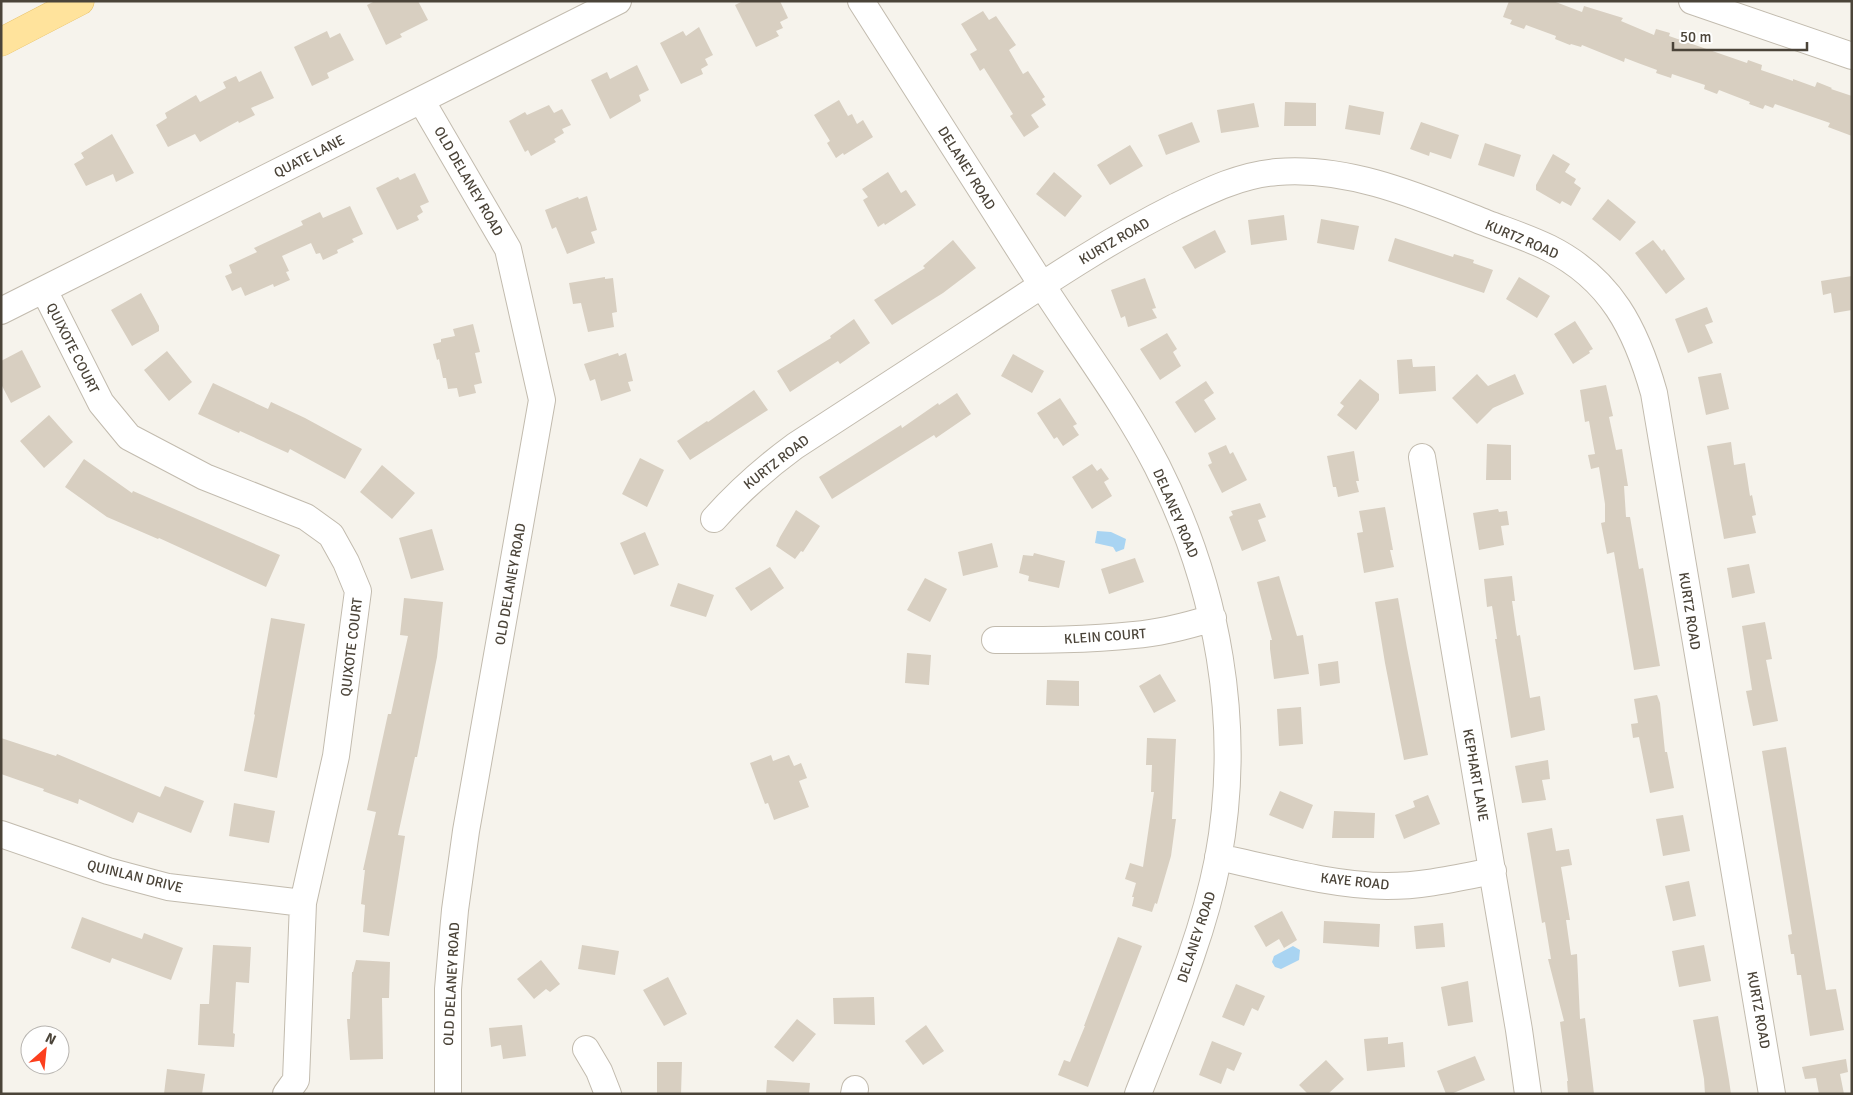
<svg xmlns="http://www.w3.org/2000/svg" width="1853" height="1095" font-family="Signika,sans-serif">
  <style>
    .water { fill: #a9d4f2 }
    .building { fill: #d8cfc1 }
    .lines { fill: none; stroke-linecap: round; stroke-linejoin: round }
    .minor-casing { stroke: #c2bbae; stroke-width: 28 }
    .major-casing { stroke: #e6c16a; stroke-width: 29 }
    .minor { stroke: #fff; stroke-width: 26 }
    .major { stroke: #ffe39c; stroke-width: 28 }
    .labels { text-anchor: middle; stroke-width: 4; stroke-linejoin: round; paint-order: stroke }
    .street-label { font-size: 14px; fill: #4b4439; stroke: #fff }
  </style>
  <rect width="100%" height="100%" fill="#f6f3ec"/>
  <path class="water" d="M 1097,531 L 1111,532 L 1126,539 L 1124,549 L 1116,552 L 1113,547 L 1095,543 Z
    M 1293,946 L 1300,950 L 1299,960 L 1281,969 L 1275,967 L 1272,962 L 1274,956 Z"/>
  <path class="building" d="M 375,1 L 418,1 L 428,20 L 400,34 L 402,37 L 386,45 L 367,5 Z
    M 743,1 L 780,1 L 788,18 L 780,22 L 783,28 L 776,31 L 779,36 L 756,47 L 735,5 Z
    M 1509,1 L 1553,1 L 1582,12 L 1584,6 L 1623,18 L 1621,21 L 1654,35 L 1656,29 L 1670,33 L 1669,36 L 1747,63 L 1748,60 L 1762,65 L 1761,70 L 1793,81 L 1793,79 L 1815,87 L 1817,82 L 1832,88 L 1831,89 L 1852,96 L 1852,136 L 1828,127 L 1830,123 L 1775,104 L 1773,108 L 1765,105 L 1763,109 L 1749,104 L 1750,102 L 1719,90 L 1717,94 L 1704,89 L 1705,85 L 1672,74 L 1671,78 L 1656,73 L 1657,70 L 1638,63 L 1625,58 L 1624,62 L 1582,45 L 1581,47 L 1571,44 L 1570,45 L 1555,39 L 1556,36 L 1526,25 L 1524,29 L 1510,24 L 1512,20 L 1503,17 Z
    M 983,11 L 989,20 L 996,16 L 1016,45 L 1009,50 L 1023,74 L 1028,71 L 1045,97 L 1042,99 L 1046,105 L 1031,115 L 1039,127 L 1024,137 L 1010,116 L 1013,114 L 984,68 L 980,71 L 970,54 L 977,50 L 961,24 Z
    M 699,27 L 713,55 L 705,59 L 708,65 L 701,69 L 703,74 L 681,84 L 660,43 L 683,31 L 686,36 Z
    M 327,31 L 330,38 L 340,33 L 354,60 L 327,73 L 329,78 L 312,86 L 294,47 Z
    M 637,65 L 649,90 L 639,95 L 641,101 L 610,119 L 591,80 L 607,72 L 610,79 Z
    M 261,71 L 274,98 L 251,108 L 255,115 L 239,123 L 238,121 L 200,142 L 195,134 L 168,147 L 156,125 L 167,118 L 165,113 L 196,95 L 200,102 L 226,88 L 223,82 L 236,76 L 239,82 Z
    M 839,100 L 848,116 L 852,114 L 857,124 L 863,120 L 873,137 L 844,155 L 843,153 L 836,158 L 827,143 L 830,141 L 814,115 Z
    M 1285,102 L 1316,103 L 1316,126 L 1284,126 Z
    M 1254,103 L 1259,127 L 1221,133 L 1217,110 Z
    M 549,105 L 554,113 L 562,109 L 571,125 L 562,129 L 564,133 L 554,139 L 556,142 L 531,156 L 528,150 L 525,152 L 509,121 L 525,112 L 527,115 Z
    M 1349,105 L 1384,112 L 1380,135 L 1345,129 Z
    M 1192,122 L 1200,142 L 1166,155 L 1158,135 Z
    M 1421,122 L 1459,135 L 1451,159 L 1430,152 L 1429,156 L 1410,149 Z
    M 112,134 L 134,173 L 116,182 L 113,174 L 86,186 L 74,164 L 84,158 L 81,153 Z
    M 1485,143 L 1521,155 L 1514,177 L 1478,165 Z
    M 1130,145 L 1143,166 L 1110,185 L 1097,165 Z
    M 1553,154 L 1570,164 L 1565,172 L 1576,179 L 1574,183 L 1581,188 L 1571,206 L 1562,201 L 1560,204 L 1536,190 L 1536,185 Z
    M 888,172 L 901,193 L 906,190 L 916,205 L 885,225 L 884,223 L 878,227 L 863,200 L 868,197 L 862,189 Z
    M 1054,172 L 1082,196 L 1065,217 L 1036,194 Z
    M 415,173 L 429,202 L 420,206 L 423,212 L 417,216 L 419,220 L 397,230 L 376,188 L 398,177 L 400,180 Z
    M 587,196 L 597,230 L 591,232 L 595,243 L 567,254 L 556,227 L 552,229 L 545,210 L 578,197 L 579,199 Z
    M 1608,199 L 1636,222 L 1620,241 L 1592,219 Z
    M 350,206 L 363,234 L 352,239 L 354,242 L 337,250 L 338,253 L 323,260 L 320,253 L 316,254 L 311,243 L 282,256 L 289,271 L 286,272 L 290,280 L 274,287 L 273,284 L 245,296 L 241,287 L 232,291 L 225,276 L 232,273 L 229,265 L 257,252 L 254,248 L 303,225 L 301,221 L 320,212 L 323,218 Z
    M 1284,215 L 1287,240 L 1251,245 L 1248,220 Z
    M 1321,219 L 1359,226 L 1354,250 L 1317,243 Z
    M 1215,230 L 1226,252 L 1195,269 L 1182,247 Z
    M 1395,238 L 1453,257 L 1454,254 L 1474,260 L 1473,263 L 1493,270 L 1484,293 L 1388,261 Z
    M 953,240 L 976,268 L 943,293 L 892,325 L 874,300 L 925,268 L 923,266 Z
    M 1653,240 L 1662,251 L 1664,249 L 1685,279 L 1666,294 L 1635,253 Z
    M 1852,276 L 1852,310 L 1834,313 L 1831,293 L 1823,295 L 1821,281 Z
    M 605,277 L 605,279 L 613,278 L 617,312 L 612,313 L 614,327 L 588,332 L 581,303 L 573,304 L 569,283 Z
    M 1519,277 L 1550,296 L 1537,318 L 1506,299 Z
    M 1145,278 L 1156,308 L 1152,309 L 1157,318 L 1128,327 L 1125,316 L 1121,318 L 1111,290 Z
    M 141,293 L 159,326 L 159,331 L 132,346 L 111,310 Z
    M 1707,307 L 1713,322 L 1705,325 L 1713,343 L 1688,353 L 1675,319 Z
    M 854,319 L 870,343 L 840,364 L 838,361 L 790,392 L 777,371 L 831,338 L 830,336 Z
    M 1575,321 L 1593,349 L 1589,351 L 1590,353 L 1573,364 L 1554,334 Z
    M 473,324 L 480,352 L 475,353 L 482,383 L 474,385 L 476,393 L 459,397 L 457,388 L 448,389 L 446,378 L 443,378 L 439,359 L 437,360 L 433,344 L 441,342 L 441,339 L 455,336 L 453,329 Z
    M 1167,333 L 1177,349 L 1173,352 L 1181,366 L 1160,380 L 1140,349 Z
    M 22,350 L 41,387 L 11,403 L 1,384 L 1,361 Z
    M 167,351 L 192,382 L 169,401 L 144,370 Z
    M 618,353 L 619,356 L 626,353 L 633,381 L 628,382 L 631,391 L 601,401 L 595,379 L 590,381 L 584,364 Z
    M 1013,354 L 1044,371 L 1032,393 L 1001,376 Z
    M 1412,359 L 1413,367 L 1435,366 L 1436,391 L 1399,394 L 1397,360 Z
    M 1721,373 L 1729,409 L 1706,415 L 1698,377 Z
    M 1477,374 L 1488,386 L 1515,374 L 1524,394 L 1493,408 L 1477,424 L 1452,398 Z
    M 1360,379 L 1379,394 L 1379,400 L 1356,430 L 1337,415 L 1344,406 L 1340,403 Z
    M 1206,381 L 1214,393 L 1204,400 L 1216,419 L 1195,433 L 1175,402 Z
    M 213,383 L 268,409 L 271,402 L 305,418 L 362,449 L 345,479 L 290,449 L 288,453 L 240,431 L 239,433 L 198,414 Z
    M 1606,385 L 1613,416 L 1609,417 L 1616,450 L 1622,449 L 1628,486 L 1624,486 L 1626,517 L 1630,517 L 1639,569 L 1643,568 L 1660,666 L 1634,670 L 1614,552 L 1607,554 L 1601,523 L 1605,522 L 1605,504 L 1599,467 L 1591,469 L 1588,455 L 1595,454 L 1589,421 L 1585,422 L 1580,390 Z
    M 754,390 L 768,410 L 690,460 L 677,441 L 707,421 L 708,422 Z
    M 957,393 L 971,414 L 936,438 L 934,435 L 832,499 L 819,477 L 901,425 L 902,428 L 938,403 L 939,405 Z
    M 1060,398 L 1077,424 L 1073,426 L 1079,435 L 1063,446 L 1057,437 L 1054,439 L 1037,413 Z
    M 49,415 L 73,442 L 44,468 L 20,441 Z
    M 1731,442 L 1734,465 L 1745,463 L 1750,496 L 1752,495 L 1756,515 L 1752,516 L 1756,533 L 1724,539 L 1707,446 Z
    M 1487,444 L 1511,445 L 1511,480 L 1486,480 Z
    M 1226,445 L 1230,454 L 1233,452 L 1247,480 L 1222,493 L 1208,465 L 1212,463 L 1208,453 Z
    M 1354,451 L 1359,481 L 1356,481 L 1359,492 L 1338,497 L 1336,487 L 1333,487 L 1327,456 Z
    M 640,458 L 664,470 L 647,507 L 622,494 Z
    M 84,459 L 132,493 L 133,491 L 280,555 L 266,587 L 159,538 L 158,539 L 107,517 L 65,487 Z
    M 1092,464 L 1097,471 L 1101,468 L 1109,479 L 1104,482 L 1112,496 L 1092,509 L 1072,477 Z
    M 382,465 L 415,493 L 392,519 L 360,492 Z
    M 1260,503 L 1266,517 L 1258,520 L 1266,541 L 1242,551 L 1229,517 L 1233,515 L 1231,511 Z
    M 1385,507 L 1393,550 L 1390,550 L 1394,567 L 1364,573 L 1357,533 L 1363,532 L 1359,511 Z
    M 1498,509 L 1499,512 L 1507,511 L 1509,525 L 1501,526 L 1504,545 L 1479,550 L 1473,513 Z
    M 796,510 L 820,526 L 803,552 L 801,551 L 795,559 L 776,546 L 780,537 Z
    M 432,529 L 444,570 L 411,579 L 399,538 Z
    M 645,532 L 659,565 L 634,575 L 620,543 Z
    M 992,543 L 998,567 L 963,576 L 958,552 Z
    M 1034,553 L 1065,561 L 1059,588 L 1028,581 L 1029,576 L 1019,573 L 1023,555 L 1033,556 Z
    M 1135,558 L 1144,582 L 1109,594 L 1101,569 Z
    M 1749,564 L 1755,593 L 1732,598 L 1727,568 Z
    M 770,567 L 784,588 L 751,611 L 735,588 Z
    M 1279,576 L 1297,636 L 1303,635 L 1309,674 L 1274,679 L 1270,649 L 1270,640 L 1272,640 L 1257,582 Z
    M 1512,576 L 1515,601 L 1512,601 L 1517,636 L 1520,635 L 1530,698 L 1540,696 L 1545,730 L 1511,738 L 1495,639 L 1497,639 L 1492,606 L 1487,607 L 1484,579 Z
    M 925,578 L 947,589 L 930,622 L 907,610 Z
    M 678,583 L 714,595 L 706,617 L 670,606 Z
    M 404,598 L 443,602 L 437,657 L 417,757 L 415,757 L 398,835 L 405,836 L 389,936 L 363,932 L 365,905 L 361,904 L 365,870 L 363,870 L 376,812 L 367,810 L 388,714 L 391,714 L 408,636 L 400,635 Z
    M 1398,598 L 1407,648 L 1428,755 L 1404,760 L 1385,663 L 1375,602 Z
    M 271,618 L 305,624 L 277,778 L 244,771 L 255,715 L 254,714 Z
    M 1765,622 L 1772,659 L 1766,660 L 1778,721 L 1753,726 L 1746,691 L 1752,690 L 1742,626 Z
    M 907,653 L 931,655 L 929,685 L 905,683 Z
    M 1338,661 L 1340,683 L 1320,686 L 1318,664 Z
    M 1160,674 L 1176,701 L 1154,713 L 1139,686 Z
    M 1047,680 L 1079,681 L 1079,706 L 1046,705 Z
    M 1657,695 L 1660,703 L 1665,752 L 1667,752 L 1674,788 L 1650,793 L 1639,737 L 1633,738 L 1631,724 L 1638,723 L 1634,699 Z
    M 1301,707 L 1303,744 L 1279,746 L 1277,709 Z
    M 1,738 L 56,756 L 57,754 L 160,797 L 165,786 L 204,801 L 191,833 L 138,812 L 133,823 L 79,799 L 78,804 L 43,791 L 44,789 L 1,774 Z
    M 1147,738 L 1176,739 L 1172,819 L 1176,819 L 1171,856 L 1157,904 L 1155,903 L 1152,912 L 1132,906 L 1134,897 L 1132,897 L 1136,883 L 1125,879 L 1130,863 L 1143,867 L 1154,792 L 1151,792 L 1152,765 L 1146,765 Z
    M 1786,747 L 1826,990 L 1836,989 L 1844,1030 L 1810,1036 L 1801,975 L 1797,975 L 1794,954 L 1791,954 L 1788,935 L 1792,934 L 1762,751 Z
    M 771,755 L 773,761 L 789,755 L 794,766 L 801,763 L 807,778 L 799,781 L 809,807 L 774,820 L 768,803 L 765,804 L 750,763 Z
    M 1548,760 L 1550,779 L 1542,780 L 1546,800 L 1522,803 L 1515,766 Z
    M 1280,791 L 1313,805 L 1303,829 L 1269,815 Z
    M 1428,795 L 1440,824 L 1404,839 L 1395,815 L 1415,807 L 1413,801 Z
    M 234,803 L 275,811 L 269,843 L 229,836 Z
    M 1334,811 L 1375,813 L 1374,838 L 1332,838 Z
    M 1683,815 L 1690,851 L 1663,856 L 1656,819 Z
    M 1552,828 L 1556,851 L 1569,849 L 1572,865 L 1561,867 L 1570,920 L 1566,920 L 1571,955 L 1577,954 L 1580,1019 L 1585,1018 L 1594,1094 L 1568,1094 L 1567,1081 L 1568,1081 L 1560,1022 L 1564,1021 L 1548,959 L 1551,959 L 1545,922 L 1542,923 L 1527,833 Z
    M 1689,881 L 1696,916 L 1673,921 L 1665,886 Z
    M 1282,911 L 1297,940 L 1284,948 L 1279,939 L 1266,947 L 1254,926 Z
    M 82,917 L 142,939 L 144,933 L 183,948 L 171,980 L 112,958 L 110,963 L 71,948 Z
    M 1324,921 L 1380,924 L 1379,947 L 1323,943 Z
    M 1443,923 L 1445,947 L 1416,949 L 1414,926 Z
    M 1118,937 L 1142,946 L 1088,1087 L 1058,1075 L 1064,1060 L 1070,1062 L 1085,1026 L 1084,1026 Z
    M 213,945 L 251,947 L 249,983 L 236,982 L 233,1033 L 235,1034 L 234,1047 L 198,1045 L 200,1004 L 209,1004 Z
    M 582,945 L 619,951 L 615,975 L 578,969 Z
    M 1704,945 L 1711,981 L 1679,987 L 1672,951 Z
    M 356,960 L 390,962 L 389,998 L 382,998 L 383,1059 L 350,1060 L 347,1019 L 350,1019 L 352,972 L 353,972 Z
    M 541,960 L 560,984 L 550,992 L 546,989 L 534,999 L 517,979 Z
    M 668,977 L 687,1014 L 664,1026 L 643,990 Z
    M 1468,981 L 1473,1022 L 1448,1026 L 1441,987 Z
    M 1236,984 L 1265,996 L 1258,1011 L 1252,1008 L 1244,1026 L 1222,1017 Z
    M 874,997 L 875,1025 L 834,1024 L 833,998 Z
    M 1718,1016 L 1729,1080 L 1731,1094 L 1705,1094 L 1704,1079 L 1693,1020 Z
    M 797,1019 L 816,1034 L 793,1062 L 774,1047 Z
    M 522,1025 L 526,1056 L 503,1059 L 501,1045 L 491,1047 L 489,1028 Z
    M 926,1025 L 944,1051 L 923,1065 L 905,1041 Z
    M 1388,1037 L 1388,1044 L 1403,1042 L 1405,1067 L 1367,1071 L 1364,1039 Z
    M 1212,1041 L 1242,1053 L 1234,1071 L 1227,1068 L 1221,1084 L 1199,1075 Z
    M 1475,1056 L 1485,1080 L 1451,1094 L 1446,1094 L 1437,1071 Z
    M 1846,1059 L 1848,1072 L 1840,1074 L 1844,1094 L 1819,1094 L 1816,1078 L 1805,1079 L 1802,1067 Z
    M 1326,1060 L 1344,1079 L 1328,1094 L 1308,1094 L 1299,1085 Z
    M 657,1062 L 682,1062 L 681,1094 L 657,1094 Z
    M 167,1069 L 205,1074 L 202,1094 L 164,1094 Z
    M 767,1080 L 810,1083 L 809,1094 L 766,1094 Z"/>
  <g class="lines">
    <defs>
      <path id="minor" d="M 861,1 C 921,95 981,189 1040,282 C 1079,343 1124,402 1157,466 C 1218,587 1243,725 1218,859 C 1202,941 1168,1017 1138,1094
        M 1692,1 L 1852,56
        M 421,100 L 508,249 L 542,400 L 466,831 L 455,910 L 448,989 L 448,1094
        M 44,290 L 101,403 L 129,437 L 205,477 L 306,517 L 331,535 L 346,562 L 358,591 L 336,756 L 303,903 L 296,1080 L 286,1094
        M 1,311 L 618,1
        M 1422,457 L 1519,1030 L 1528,1094
        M 714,519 C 739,491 765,468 795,446 C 857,406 919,366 981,325 C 1045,283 1107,241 1175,207 C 1208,191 1240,175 1277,172 C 1349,166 1420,197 1486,223 C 1507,231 1529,238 1549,248 C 1611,279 1636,329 1654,393 L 1772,1094
        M 995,640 C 1041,640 1087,640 1134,635 C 1161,633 1187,626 1213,618
        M 1,834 L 108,871 L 168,887 L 303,903
        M 1218,857 C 1270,868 1334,886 1387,886 C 1423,886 1457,878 1493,871
        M 586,1049 L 599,1071 L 608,1094
        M 854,1094 L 855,1089"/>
      <path id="major" d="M 1,42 L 80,1"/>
    </defs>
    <use href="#minor" class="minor-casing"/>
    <use href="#major" class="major-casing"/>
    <use href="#minor" class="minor"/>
    <use href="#major" class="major"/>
  </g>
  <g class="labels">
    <g class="street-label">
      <text transform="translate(309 156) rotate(-27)" y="5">QUATE LANE</text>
      <text transform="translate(967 168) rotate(58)" y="5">DELANEY ROAD</text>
      <text transform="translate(469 181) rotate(60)" y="5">OLD DELANEY ROAD</text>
      <text transform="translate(1522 239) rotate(23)" y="5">KURTZ ROAD</text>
      <text transform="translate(1114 241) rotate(-30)" y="5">KURTZ ROAD</text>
      <text transform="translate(73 348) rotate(63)" y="5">QUIXOTE COURT</text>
      <text transform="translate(776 462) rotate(-38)" y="5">KURTZ ROAD</text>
      <text transform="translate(1176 513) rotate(67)" y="5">DELANEY ROAD</text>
      <text transform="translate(510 584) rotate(-80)" y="5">OLD DELANEY ROAD</text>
      <text transform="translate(1690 611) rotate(81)" y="5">KURTZ ROAD</text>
      <text transform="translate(1105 636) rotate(-4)" y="5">KLEIN COURT</text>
      <text transform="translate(351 647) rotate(-83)" y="5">QUIXOTE COURT</text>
      <text transform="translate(1476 775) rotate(80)" y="5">KEPHART LANE</text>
      <text transform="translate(135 876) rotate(14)" y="5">QUINLAN DRIVE</text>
      <text transform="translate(1355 881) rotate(6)" y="5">KAYE ROAD</text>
      <text transform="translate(1196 937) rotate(-72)" y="5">DELANEY ROAD</text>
      <text transform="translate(451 984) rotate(-87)" y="5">OLD DELANEY ROAD</text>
      <text transform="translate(1759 1010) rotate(80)" y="5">KURTZ ROAD</text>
    </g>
  </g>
  <rect width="1853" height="1095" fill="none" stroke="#4b4439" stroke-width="5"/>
  <g transform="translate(45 1050) rotate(27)"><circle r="24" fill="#ffffff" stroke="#b7b4b0"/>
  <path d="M0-4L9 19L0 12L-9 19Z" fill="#fc3f1d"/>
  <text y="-8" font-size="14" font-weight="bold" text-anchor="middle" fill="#4b4439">N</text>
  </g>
  <path d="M1673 42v8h134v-8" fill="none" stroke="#4b4439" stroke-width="2.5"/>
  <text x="1680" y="42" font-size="15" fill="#4b4439" stroke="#ffffff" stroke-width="4" paint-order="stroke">50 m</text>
</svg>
